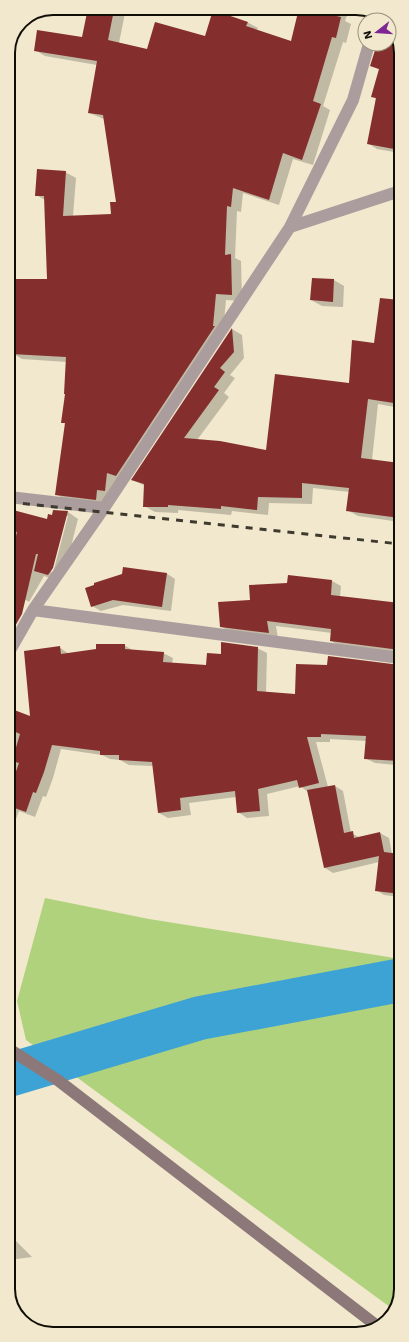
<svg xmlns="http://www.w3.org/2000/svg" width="409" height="1342" font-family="'Work Sans',sans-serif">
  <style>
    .green { fill: #b1d27d }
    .shadow { fill: #0003; fill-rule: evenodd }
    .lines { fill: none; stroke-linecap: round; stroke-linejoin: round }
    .river { stroke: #3da3d4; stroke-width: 44 }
    .building { fill: #842f2d }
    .minor { stroke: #ab9d9d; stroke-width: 12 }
    .secondary { stroke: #8d7879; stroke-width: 12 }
    .rail { stroke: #3e3a2e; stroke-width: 3; stroke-dasharray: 7 7; stroke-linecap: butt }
    .rim { fill: none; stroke: #110e06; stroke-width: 2 }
  </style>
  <rect width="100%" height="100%" fill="#f1e8cd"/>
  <path class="green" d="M 45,898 L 149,919 L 401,959 L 401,1289 L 394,1310 L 26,1040 L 17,1001 Z"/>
  <path class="shadow" d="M 89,8 L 128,8 L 126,8 L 119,43 L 148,50 L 206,37 L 247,22 L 258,28 L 257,30 L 292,42 L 300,8 L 350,8 L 345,21 L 351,24 L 346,43 L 343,42 L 323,106 L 330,110 L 313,165 L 293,159 L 279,205 L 243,193 L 241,212 L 237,211 L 235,258 L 241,261 L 242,301 L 226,300 L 223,332 L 107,505 L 66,500 L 56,494 L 66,424 L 62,422 L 66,394 L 67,362 L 22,359 L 12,353 L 15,306 L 10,303 L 10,292 L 8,292 L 8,273 L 13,275 L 13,280 L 48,280 L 45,200 L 36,195 L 65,172 L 76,178 L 73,216 L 112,215 L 117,203 L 104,119 L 89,113 L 97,65 L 45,56 L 35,50 L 83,38 Z
    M 389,35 L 395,37 L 396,35 L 400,42 L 400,153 L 377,149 L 369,144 L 376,99 L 372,96 L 380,70 L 372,66 L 378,44 L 389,44 Z
    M 334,280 L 344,286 L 343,307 L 322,306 L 311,300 Z
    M 400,301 L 400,408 L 378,404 L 372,460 L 400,464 L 400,522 L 358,516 L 347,510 L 350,492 L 313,488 L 312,504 L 269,503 L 268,515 L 232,511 L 231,515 L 178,510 L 178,513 L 155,512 L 144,506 L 145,486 L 133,480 L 232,329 L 242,335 L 244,358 L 230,375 L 235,378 L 224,393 L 229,397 L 197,440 L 267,451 L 350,384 Z
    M 68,512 L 78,519 L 64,574 L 59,581 L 44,576 L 29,602 L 19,596 L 17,582 L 9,608 L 9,516 L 48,520 ZM 66,516 L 68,516 L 53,573 L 51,572 Z
    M 166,573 L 175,579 L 171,611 L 123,605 L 101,611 L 92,606 Z
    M 332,581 L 341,586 L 340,597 L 396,604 L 398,595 L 400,595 L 400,654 L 340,646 L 331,641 L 332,633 L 276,626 L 278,638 L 230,632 L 221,626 L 251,601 Z
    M 124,645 L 134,651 L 163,653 L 173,658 L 172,663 L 207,666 L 222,655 L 257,648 L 267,653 L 266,693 L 296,695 L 400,666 L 400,768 L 396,765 L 375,763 L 365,758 L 366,741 L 330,739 L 330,742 L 316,742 L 328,787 L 335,786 L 343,791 L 351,833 L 361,838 L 380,833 L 389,838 L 392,854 L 400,855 L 401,897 L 384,895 L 376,890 L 379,862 L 333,873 L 325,868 L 308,792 L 300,786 L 267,794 L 269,816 L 247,818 L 238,812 L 236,797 L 189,803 L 191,815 L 168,818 L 159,813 L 153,766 L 129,765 L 120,760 L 110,759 L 102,755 L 61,749 L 53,778 L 46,797 L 43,796 L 35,817 L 19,811 L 9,838 L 9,709 L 31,718 L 59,647 L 69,654 Z
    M 9,1234 L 32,1257 L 9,1260 Z
    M 293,1329 L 300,1333 L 288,1333 Z
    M 170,1331 L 174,1333 L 167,1333 Z"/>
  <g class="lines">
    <path class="river" d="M 9,1075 L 200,1018 L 401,980"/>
  </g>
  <path class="building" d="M 88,8 L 114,10 L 108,40 L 147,49 L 155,22 L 205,36 L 213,10 L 248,22 L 246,26 L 291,41 L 299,8 L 341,17 L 336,38 L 332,37 L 313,101 L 321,104 L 302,160 L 283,153 L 269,200 L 233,188 L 231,207 L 227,206 L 225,255 L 231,254 L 232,295 L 216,294 L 213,326 L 215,326 L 116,476 L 107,473 L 105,491 L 97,490 L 96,500 L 55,495 L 65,423 L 61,423 L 65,394 L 64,394 L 66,357 L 11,354 L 14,304 L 9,304 L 9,279 L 47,279 L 44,196 L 35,196 L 37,169 L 66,171 L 63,216 L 111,214 L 110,202 L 116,202 L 103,115 L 88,113 L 97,61 L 34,51 L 37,30 L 82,37 Z
    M 377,44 L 400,44 L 400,145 L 395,144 L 394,149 L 367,144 L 376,98 L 371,97 L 379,69 L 370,66 Z
    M 312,278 L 334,279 L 333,302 L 310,300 Z
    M 380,298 L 400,300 L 400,404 L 368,399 L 361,458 L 400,463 L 400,518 L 346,511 L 349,488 L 302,483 L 302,498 L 258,497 L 257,510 L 221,506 L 221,509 L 168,505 L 168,507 L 143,507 L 144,484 L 131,480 L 232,328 L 234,352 L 220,368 L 225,372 L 214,387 L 219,390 L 184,438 L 220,441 L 266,450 L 275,374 L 349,383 L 352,340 L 374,343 Z
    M 13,510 L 47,519 L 48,514 L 52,515 L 53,510 L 68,511 L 53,568 L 48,575 L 34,571 L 38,554 L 36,554 L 22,614 L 9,637 L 9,564 L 17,532 L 9,530 Z
    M 123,567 L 167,573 L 162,607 L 113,600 L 91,607 L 85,588 L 94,585 L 94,583 L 122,574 Z
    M 288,575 L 332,580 L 331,595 L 400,603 L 400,650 L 330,641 L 331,629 L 267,621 L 269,633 L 220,627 L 218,602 L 250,600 L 249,585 L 287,583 Z
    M 221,642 L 258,647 L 257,691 L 295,694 L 296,664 L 327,665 L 328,656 L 400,665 L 400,761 L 364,759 L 366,736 L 321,734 L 321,737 L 307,737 L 319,783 L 299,788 L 297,780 L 258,789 L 260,811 L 237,813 L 235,791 L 180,798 L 181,810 L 158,813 L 152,762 L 119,760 L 119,755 L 100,755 L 100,751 L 52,745 L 44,772 L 36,793 L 33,792 L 26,812 L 9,806 L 9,791 L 19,763 L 12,761 L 20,734 L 9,729 L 9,708 L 30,716 L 24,651 L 60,646 L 61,654 L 96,649 L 96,644 L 125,644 L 125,649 L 164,652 L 163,662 L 206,665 L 207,653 L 221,654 Z
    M 335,785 L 344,833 L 353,831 L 354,838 L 380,832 L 384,852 L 400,854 L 401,894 L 375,891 L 379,856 L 324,868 L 307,790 Z"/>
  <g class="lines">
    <path class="minor" d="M 376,20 L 377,15
      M 290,227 L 400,191
      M 9,497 L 104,508
      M 33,610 L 400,658
      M 9,652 L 33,610 L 104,508 L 290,227 L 353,100 L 369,44"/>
    <path class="secondary" d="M 9,1049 L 59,1081 L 377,1326"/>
    <path class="rail" d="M 9,502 L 400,544"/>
  </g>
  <path d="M0 0H409V1342H0ZM53 15H356A38 38 0 0 1 394 53V1289A38 38 0 0 1 356 1327H53A38 38 0 0 1 15 1289V53A38 38 0 0 1 53 15Z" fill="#f1e8cd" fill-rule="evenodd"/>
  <path class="rim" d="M53 15H356A38 38 0 0 1 394 53V1289A38 38 0 0 1 356 1327H53A38 38 0 0 1 15 1289V53A38 38 0 0 1 53 15Z"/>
  <g transform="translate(377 32) rotate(253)"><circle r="19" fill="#f1e8cd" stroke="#97917d"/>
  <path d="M0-3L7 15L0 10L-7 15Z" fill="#7e2694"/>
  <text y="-6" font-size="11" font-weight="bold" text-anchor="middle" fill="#110e06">N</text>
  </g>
</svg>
